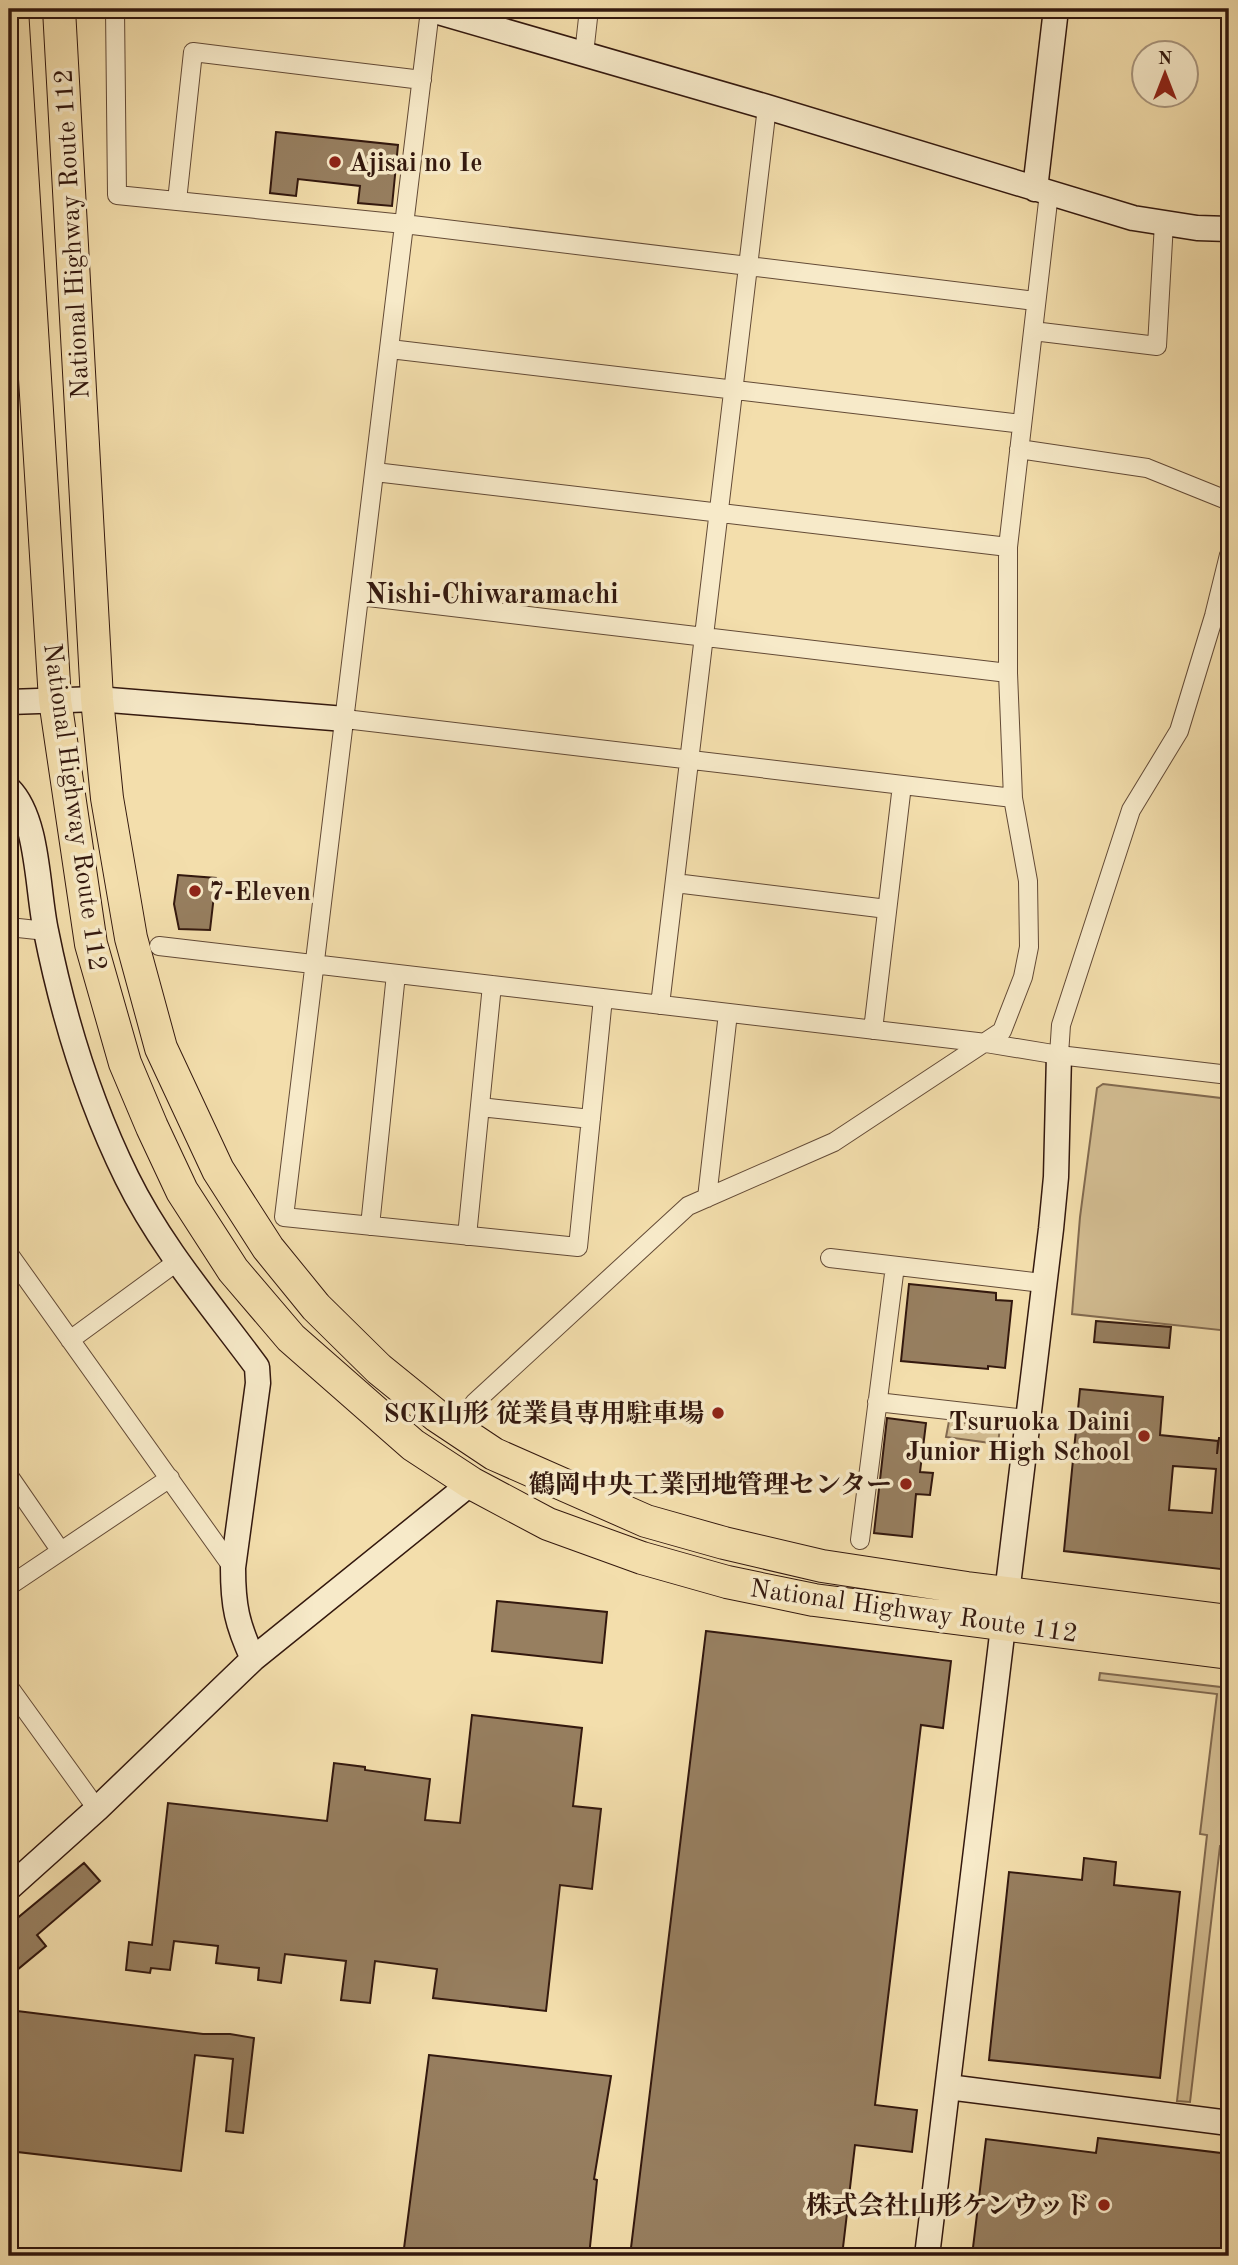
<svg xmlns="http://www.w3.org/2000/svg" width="1238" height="2265" font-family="'Old Standard TT','Noto Serif JP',serif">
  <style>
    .green { fill: #d2bc91; stroke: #826a50; stroke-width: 2 }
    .building { fill: #977f60; stroke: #33180e; stroke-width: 2; fill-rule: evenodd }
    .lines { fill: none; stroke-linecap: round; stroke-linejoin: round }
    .street-casing { stroke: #634a36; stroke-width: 20 }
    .secondary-casing { stroke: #33180e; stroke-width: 27 }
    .highway-casing { stroke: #33180e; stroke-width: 34 }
    .street { stroke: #f7eac9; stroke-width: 18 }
    .secondary { stroke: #f7eac9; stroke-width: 24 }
    .highway { stroke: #f3deac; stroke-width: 32 }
    .poi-dot { fill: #8f2418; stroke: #f7eac9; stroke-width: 2.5 }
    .labels { text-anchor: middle; stroke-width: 7; stroke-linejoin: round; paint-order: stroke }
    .poi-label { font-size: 26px; font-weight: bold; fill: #33180e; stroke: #f7eac9; text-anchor: end }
    .street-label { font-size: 26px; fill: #33180e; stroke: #f7eac9 }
    .neighbourhood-label { font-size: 28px; font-weight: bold; fill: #33180e; stroke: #f7eac9 }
  </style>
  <rect width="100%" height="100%" fill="#f3deac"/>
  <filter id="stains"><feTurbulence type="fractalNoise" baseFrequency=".00286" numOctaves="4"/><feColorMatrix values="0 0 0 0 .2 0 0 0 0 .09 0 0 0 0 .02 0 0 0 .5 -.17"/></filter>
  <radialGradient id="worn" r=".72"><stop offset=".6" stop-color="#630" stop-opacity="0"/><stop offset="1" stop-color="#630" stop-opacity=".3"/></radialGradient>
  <path class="green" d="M 1103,1084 L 1229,1099 L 1229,1331 L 1072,1314 L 1080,1217 L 1097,1088 Z
    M 949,1421 L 1000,1427 L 998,1444 L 946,1437 Z
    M 1100,1673 L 1229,1688 L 1229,1847 L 1220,1846 L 1190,2102 L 1177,2101 L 1207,1835 L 1200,1834 L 1217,1694 L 1099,1680 Z"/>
  <path class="building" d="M 276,132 L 398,145 L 392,206 L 358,203 L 360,186 L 298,179 L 296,196 L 270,193 Z
    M 178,875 L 216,878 L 210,930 L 179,929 L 174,904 Z
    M 909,1284 L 996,1293 L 996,1300 L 1012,1301 L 1005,1368 L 988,1366 L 988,1369 L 901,1361 Z
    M 1096,1321 L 1171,1327 L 1169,1348 L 1094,1342 Z
    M 1080,1389 L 1163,1397 L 1160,1435 L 1218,1441 L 1217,1454 L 1219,1438 L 1229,1438 L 1229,1570 L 1064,1551 ZM 1173,1466 L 1216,1469 L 1212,1513 L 1169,1510 Z
    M 887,1418 L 926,1423 L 920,1472 L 933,1473 L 930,1495 L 916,1494 L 912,1537 L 874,1533 Z
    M 497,1601 L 607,1612 L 602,1663 L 492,1651 Z
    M 706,1631 L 951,1661 L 943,1728 L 921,1725 L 875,2105 L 917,2110 L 912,2152 L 855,2145 L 842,2256 L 630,2256 Z
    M 472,1715 L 582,1728 L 573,1806 L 601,1809 L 592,1889 L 560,1885 L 546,2011 L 433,1998 L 437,1969 L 375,1961 L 370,2003 L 341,2000 L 346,1961 L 285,1954 L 281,1983 L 258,1980 L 259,1968 L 216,1963 L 218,1946 L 174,1941 L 170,1970 L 151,1968 L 150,1973 L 126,1970 L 129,1942 L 152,1945 L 168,1803 L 327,1821 L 334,1763 L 365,1767 L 365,1770 L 430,1779 L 425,1820 L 460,1823 Z
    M 1084,1858 L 1116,1862 L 1114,1885 L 1180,1892 L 1160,2078 L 989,2060 L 1009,1872 L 1082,1880 Z
    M 84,1863 L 100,1881 L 37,1935 L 46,1946 L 17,1970 L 9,1961 L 9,1925 Z
    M 9,2010 L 203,2034 L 230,2034 L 254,2038 L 243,2133 L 226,2131 L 233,2059 L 195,2055 L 181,2171 L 9,2151 Z
    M 429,2055 L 611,2076 L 594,2179 L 597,2180 L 589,2256 L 403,2256 Z
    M 1098,2138 L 1229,2154 L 1229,2256 L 972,2256 L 986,2139 L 1096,2153 Z"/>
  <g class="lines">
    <defs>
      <path id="street" d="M 115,9 L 117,195 L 404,224 L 1035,301
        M 430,10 L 284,1217 L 578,1247 L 603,998
        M 584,54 L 589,9
        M 177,201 L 193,52 L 422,80
        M 1033,331 L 1157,346 L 1164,223
        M 390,349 L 1022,424
        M 1019,449 L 1147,468 L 1229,501
        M 375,472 L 1008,547
        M 360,596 L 1008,673
        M 345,719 L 1013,798
        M 675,883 L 887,909
        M 9,927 L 46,931
        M 159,946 L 986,1043 L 1059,1055 L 1229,1075
        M 660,1005 L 767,107
        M 873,1030 L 902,785
        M 1059,1055 L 1061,1025 L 1131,810 L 1179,731 L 1214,616 L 1229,555
        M 480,1107 L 591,1119
        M 707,1198 L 728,1013
        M 370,1226 L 396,974
        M 467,1236 L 492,985
        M 9,1254 L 233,1568
        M 830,1258 L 1042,1283
        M 70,1340 L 178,1261
        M 877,1402 L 1027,1419
        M 474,1403 L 688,1206 L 834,1142 L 1002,1031 L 1023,977 L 1029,947 L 1028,881 L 1013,798 L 1008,673 L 1008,547 L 1049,193
        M 9,1476 L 60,1550
        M 860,1540 L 895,1266
        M 9,1586 L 170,1478
        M 9,1687 L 97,1809"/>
      <path id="secondary" d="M 428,9 L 767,107 L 1133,218 L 1197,228 L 1229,229
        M 1035,189 L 1056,9
        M 9,702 L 97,699 L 345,719
        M 9,789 C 39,819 37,890 46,931 C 63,1016 89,1101 127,1178 C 161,1247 212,1306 257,1367 L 258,1383 L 233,1568 C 233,1606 237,1624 253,1659
        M 9,1888 L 97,1809 L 253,1659 L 471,1483
        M 948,2087 L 1229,2123
        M 927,2256 L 1051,1229 L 1056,1177 L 1059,1055"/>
      <path id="highway" d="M 12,9 L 55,700 L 91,944 L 125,1063 L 152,1127 L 182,1191 L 233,1270 L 291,1338 L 413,1445 L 471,1483 L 548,1524 L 642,1558 L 727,1582 L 814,1600 L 1229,1653
        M 59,9 L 97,699 L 107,798 L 131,938 L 161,1048 L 218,1170 L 268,1248 L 316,1307 L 379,1369 L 437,1416 L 494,1454 L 646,1521 L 724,1543 L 822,1566 L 967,1588 L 1229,1621"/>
    </defs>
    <use href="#street" class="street-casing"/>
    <use href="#secondary" class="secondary-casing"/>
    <use href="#highway" class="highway-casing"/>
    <use href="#street" class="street"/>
    <use href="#secondary" class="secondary"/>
    <use href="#highway" class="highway"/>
  </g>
  <g class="poi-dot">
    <circle cx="335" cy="162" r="7"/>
    <circle cx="195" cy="891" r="7"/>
    <circle cx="718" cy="1413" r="7"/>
    <circle cx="1144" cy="1436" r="7"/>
    <circle cx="906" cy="1484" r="7"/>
    <circle cx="1104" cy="2205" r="7"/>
  </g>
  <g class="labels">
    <g class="poi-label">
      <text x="349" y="171" text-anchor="start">Ajisai no Ie</text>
      <text x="209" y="900" text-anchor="start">7-Eleven</text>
      <text x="704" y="1422">SCK山形 従業員専用駐車場</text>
      <text x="1130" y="1430">Tsuruoka Daini<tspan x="1130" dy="30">Junior High School</tspan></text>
      <text x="892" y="1493">鶴岡中央工業団地管理センター</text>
      <text x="1090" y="2214">株式会社山形ケンウッド</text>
    </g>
    <g class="street-label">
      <text transform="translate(71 234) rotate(-93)" y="9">National Highway Route 112</text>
      <text transform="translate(76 807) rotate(82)" y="9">National Highway Route 112</text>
      <text transform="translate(914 1610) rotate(8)" y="9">National Highway Route 112</text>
    </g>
    <g class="neighbourhood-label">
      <text x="492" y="603">Nishi-Chiwaramachi</text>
    </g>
  </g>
  <rect width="1238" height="2265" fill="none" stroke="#f3deac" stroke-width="35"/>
  <rect x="10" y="10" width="1217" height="2244" fill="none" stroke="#33180e" stroke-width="3.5"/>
  <rect x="18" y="18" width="1203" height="2230" fill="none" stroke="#33180e" stroke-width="2"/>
  <g transform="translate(1165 74)"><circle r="33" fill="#f7eac9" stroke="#a9967e" stroke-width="2"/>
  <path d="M0-5L12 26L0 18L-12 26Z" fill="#8f2418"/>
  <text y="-10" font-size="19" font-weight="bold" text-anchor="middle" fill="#33180e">N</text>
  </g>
  <rect width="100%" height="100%" filter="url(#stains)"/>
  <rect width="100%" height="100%" fill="url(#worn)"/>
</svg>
